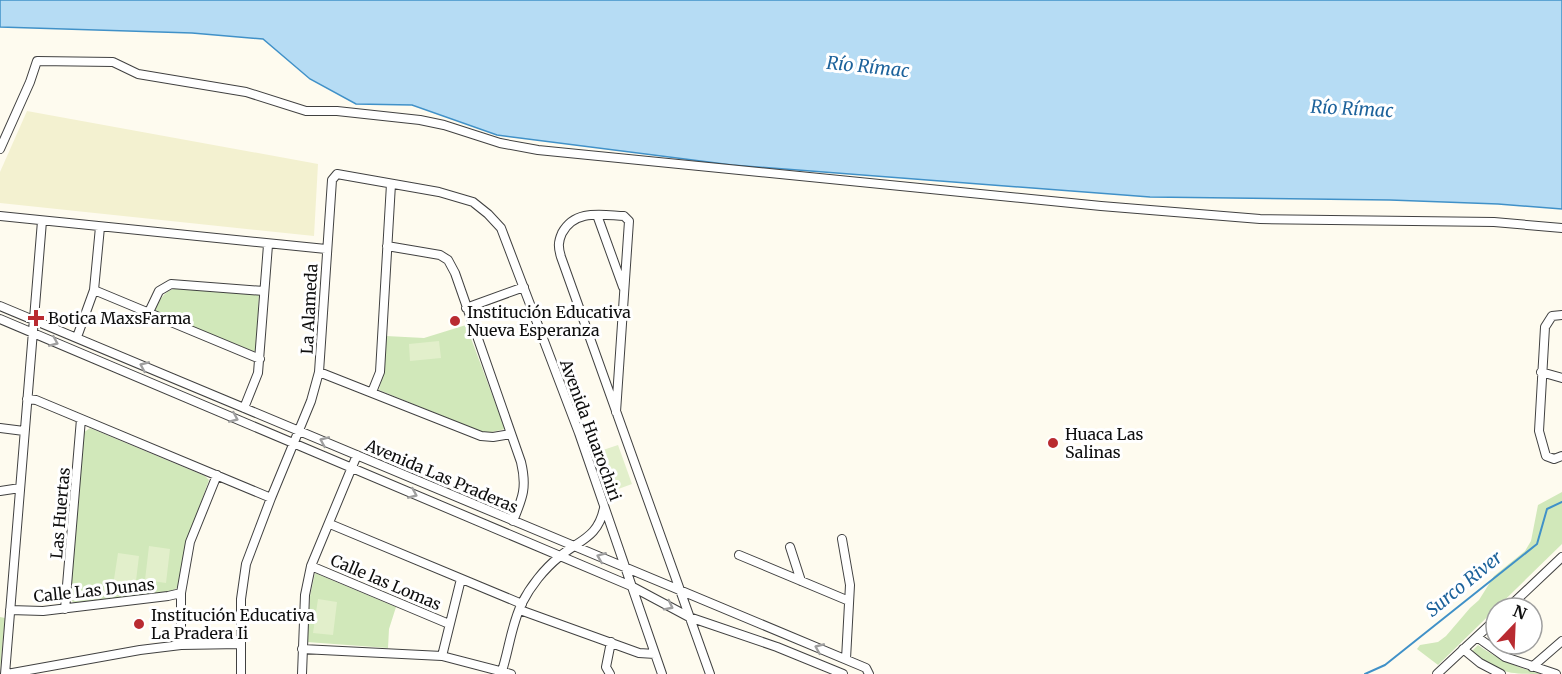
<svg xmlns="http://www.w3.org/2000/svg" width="1562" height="674" font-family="Merriweather,serif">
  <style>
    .farmland { fill: #f3f1d0 }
    .green { fill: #d1e8ba }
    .pitch { fill: #e2efcb }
    .water { fill: #b6dcf4; stroke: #4091c8; stroke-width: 1.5 }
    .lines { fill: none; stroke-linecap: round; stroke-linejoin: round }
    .stream { stroke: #4091c8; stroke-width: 2 }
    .minor-casing { stroke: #414141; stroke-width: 10 }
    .minor { stroke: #fff; stroke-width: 8 }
    .oneway { stroke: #9f9f9f }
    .poi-dot { fill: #b92b31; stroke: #fff; stroke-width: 2 }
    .labels { text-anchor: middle; stroke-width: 6; stroke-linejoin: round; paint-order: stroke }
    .street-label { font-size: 16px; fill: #0e0e0e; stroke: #fff }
    .poi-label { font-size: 16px; fill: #0e0e0e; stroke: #fff; text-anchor: start }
    .water-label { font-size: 18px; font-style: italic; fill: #1c629b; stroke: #fff }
  </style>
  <rect width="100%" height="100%" fill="#fefbef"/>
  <path class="farmland" d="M 27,111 L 318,164 L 314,236 L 0,203 L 0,172 Z"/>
  <path class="green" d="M 179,288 L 259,294 L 256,351 L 253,351 L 154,311 C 161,298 164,290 179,288 Z
    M 466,325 L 505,429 L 492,432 L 482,432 L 379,390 L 384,370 L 386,336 L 424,338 Z
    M 90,428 L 205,476 L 209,480 L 186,544 L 178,587 L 171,592 L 74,603 L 69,598 L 83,433 Z
    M 1562,492 L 1562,544 L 1438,665 L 1417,649 L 1420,645 L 1438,642 L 1446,636 L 1470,608 L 1479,600 L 1494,576 L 1525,551 L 1531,541 L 1538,505 Z
    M 315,573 L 396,607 L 389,629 L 388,648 L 307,642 L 310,596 Z
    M 0,617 L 5,618 L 0,670 Z
    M 1478,645 C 1497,659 1518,668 1541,674 C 1504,674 1502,673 1471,652 Z"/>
  <path class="pitch" d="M 439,341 L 441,358 L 410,361 L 409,344 Z
    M 618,445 L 632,484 L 610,492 L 597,452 Z
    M 149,546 L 170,549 L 166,583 L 145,580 Z
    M 118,553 L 139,556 L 135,589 L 113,586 Z
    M 318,599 L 337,602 L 333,635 L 313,633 Z"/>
  <path class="water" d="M 0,0 L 1562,0 L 1562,209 L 1498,204 L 1390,200 L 1150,197 L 732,165 L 497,135 L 412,105 L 356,104 L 310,79 L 263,39 L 192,33 L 0,27 Z"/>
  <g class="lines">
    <path class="stream" d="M 1365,674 L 1385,665 L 1537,544 L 1547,509 L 1562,502"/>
    <defs>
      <path id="minor" d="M 0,149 L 30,82 L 37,61 L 113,62 L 138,74 L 246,92 L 306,111 L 337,111 L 420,120 L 444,125 L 500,143 L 538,150 L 1101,206 L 1260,219 L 1494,222 L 1562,228
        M 597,215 L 623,287
        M 0,216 L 326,249
        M 387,246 L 440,255 L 448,260 L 455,273 L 521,462 C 527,487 523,497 513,521
        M 94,290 L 260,359
        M 0,306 L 866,668 L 869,674
        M 466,308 L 524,287
        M 149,312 L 159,291 L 171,284 L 264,291
        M 1562,315 L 1552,316 L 1545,327 L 1539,431 L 1546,456 L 1554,459 L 1562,456
        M 0,319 L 631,586 L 689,617 L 777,647 L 843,674
        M 77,337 L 94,290 L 100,227
        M 319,372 L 481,436 L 493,437 L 511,434
        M 1541,372 L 1562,378
        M 372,392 L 380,372 L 391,184
        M 27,399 L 36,400 L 271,498
        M 244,408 L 258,373 L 268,245
        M 616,412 L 629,221 L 624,216 C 601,215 575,209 562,233 C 558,242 558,247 561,257 L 710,674
        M 0,428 L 24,431
        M 0,491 L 20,488
        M 330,524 L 522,604
        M 842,539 L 850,585 L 846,659
        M 790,547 L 801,581
        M 739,555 L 849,601
        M 311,566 L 449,624
        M 1508,608 L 1562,557
        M 65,609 L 81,419
        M 10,610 L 43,611 L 168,596 L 181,593
        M 520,610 L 639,653 L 655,654
        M 1477,637 L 1505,657 L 1556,674
        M 181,645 L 181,593 L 190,542 L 217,475
        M 302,649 L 442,656 L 511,674
        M 1463,649 L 1480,663 L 1501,674
        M 442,656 L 461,579
        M 1532,667 L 1562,641
        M 5,674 L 42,221
        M 7,674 L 140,650 L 181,645 L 241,644
        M 241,674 L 241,599 L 246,564 L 271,498 L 311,401 L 319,372 L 332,180 L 337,174 L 439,192 L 473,202 L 488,214 L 501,228 L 579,433 L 662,674
        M 302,674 L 305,595 L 311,566 L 357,455
        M 501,674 C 509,651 511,625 522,603 C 530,587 544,569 559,557 C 579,540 598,538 604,508
        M 610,674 L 606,667 L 611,642
        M 1437,674 L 1496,619"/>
    </defs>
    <use href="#minor" class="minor-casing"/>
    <use href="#minor" class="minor"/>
  </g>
  <defs><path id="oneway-chevron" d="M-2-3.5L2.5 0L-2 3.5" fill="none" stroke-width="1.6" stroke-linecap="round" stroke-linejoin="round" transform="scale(1.5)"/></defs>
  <g class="oneway">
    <use href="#oneway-chevron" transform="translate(54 342) rotate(23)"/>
    <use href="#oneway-chevron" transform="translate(144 366) rotate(-157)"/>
    <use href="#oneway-chevron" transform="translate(234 418) rotate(23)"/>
    <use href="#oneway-chevron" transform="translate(324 441) rotate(-157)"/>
    <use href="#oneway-chevron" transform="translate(413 494) rotate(23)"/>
    <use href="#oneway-chevron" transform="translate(601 557) rotate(-158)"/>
    <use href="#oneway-chevron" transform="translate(669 606) rotate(27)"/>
    <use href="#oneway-chevron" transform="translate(819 648) rotate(-157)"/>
  </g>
  <g class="poi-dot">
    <path d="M33 309h6v6h6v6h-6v6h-6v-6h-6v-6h6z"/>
    <circle cx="455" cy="321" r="6"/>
    <circle cx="1053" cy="443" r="6"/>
    <circle cx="139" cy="624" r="6"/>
  </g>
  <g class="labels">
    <g class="street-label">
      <text transform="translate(309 309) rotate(-87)" y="6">La Alameda</text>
      <text transform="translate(591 430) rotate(70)" y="6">Avenida Huarochiri</text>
      <text transform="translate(442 476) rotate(23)" y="6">Avenida Las Praderas</text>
      <text transform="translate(60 513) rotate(-85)" y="6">Las Huertas</text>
      <text transform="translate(386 582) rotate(23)" y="6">Calle las Lomas</text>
      <text transform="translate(94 590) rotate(-6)" y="6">Calle Las Dunas</text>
    </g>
    <g class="poi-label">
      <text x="467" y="318">Institución Educativa<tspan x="467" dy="18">Nueva Esperanza</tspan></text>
      <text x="48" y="324">Botica MaxsFarma</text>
      <text x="1065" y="440">Huaca Las<tspan x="1065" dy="18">Salinas</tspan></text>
      <text x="151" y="621">Institución Educativa<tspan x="151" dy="18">La Pradera Ii</tspan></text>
    </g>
    <g class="water-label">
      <text transform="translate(868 67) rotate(6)" y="6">Río Rímac</text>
      <text transform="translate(1352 109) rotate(3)" y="6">Río Rímac</text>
      <text transform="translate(1464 584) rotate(-39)" y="6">Surco River</text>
    </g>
  </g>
  <g transform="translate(1514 626) rotate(23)"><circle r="28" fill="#ffffff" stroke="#9f9f9f" stroke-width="1.5"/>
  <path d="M0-4.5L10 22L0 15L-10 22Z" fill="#b92b31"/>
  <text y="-9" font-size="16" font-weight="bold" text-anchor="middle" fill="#0e0e0e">N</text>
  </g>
</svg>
